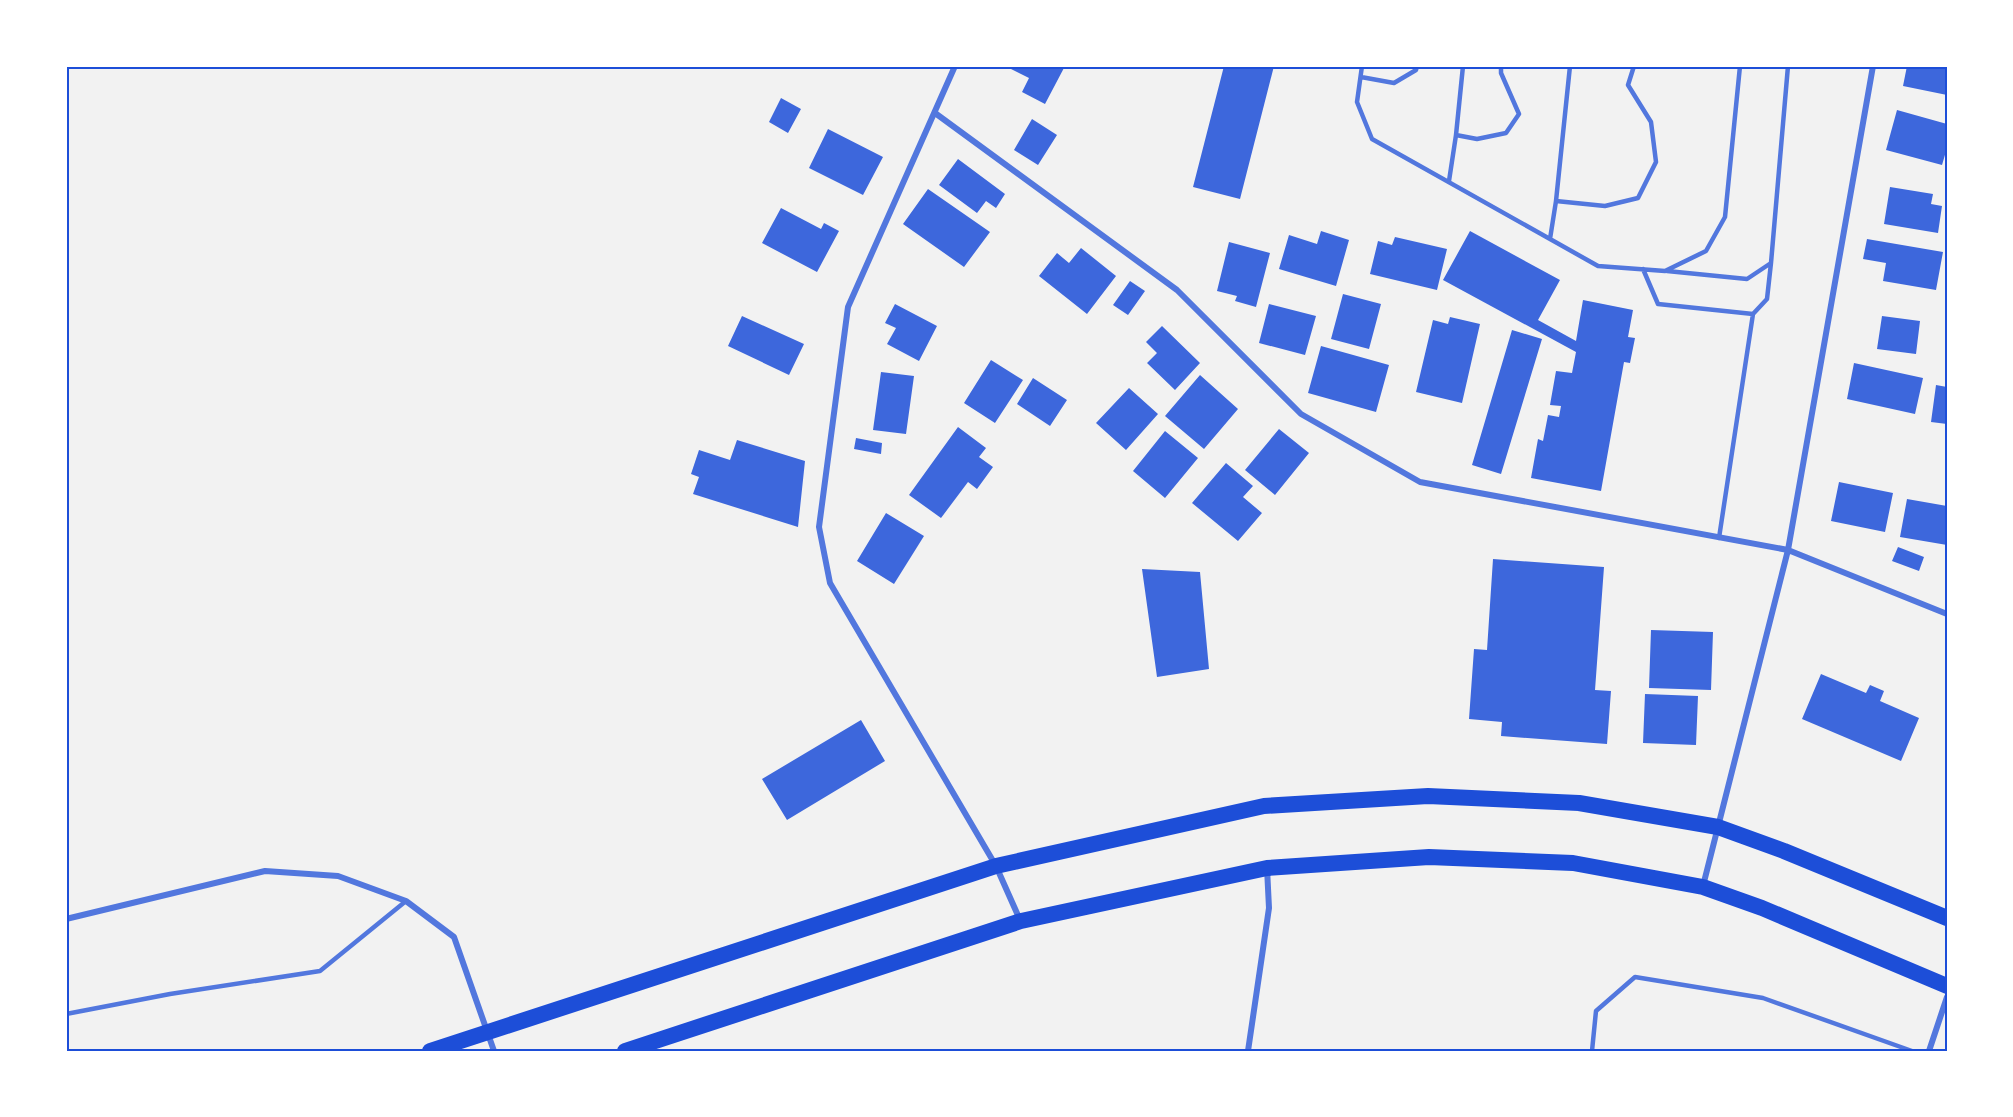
<svg xmlns="http://www.w3.org/2000/svg" width="2013" height="1117" font-family="Roboto,sans-serif">
  <style>
    .building { fill: #3d67dc }
    .lines { fill: none; stroke-linecap: round; stroke-linejoin: round }
    .service { stroke: #5277de; stroke-width: 4.5 }
    .minor { stroke: #5277de; stroke-width: 6 }
    .trunk { stroke: #1d4ed8; stroke-width: 16 }
    .neatline { fill: none; stroke: #1d4ed8; stroke-width: 2 }
  </style>
  <rect width="100%" height="100%" fill="#f2f2f2"/>
  <path class="building" d="M 1005,66 L 1065,66 L 1045,104 L 1022,92 L 1029,78 Z
    M 1224,66 L 1274,66 L 1240,199 L 1193,187 Z
    M 1907,66 L 1947,66 L 1947,95 L 1903,86 Z
    M 781,98 L 801,109 L 788,133 L 769,122 Z
    M 1897,110 L 1947,124 L 1947,148 L 1942,165 L 1886,150 Z
    M 1032,119 L 1057,135 L 1038,165 L 1014,150 Z
    M 828,129 L 883,157 L 863,195 L 809,168 Z
    M 958,159 L 1005,194 L 996,208 L 986,201 L 977,213 L 939,185 Z
    M 1890,187 L 1933,194 L 1931,204 L 1942,206 L 1938,233 L 1884,224 Z
    M 928,189 L 990,232 L 964,267 L 903,224 Z
    M 781,208 L 821,229 L 824,223 L 839,231 L 817,272 L 762,243 Z
    M 1321,231 L 1349,240 L 1336,286 L 1279,269 L 1289,235 L 1317,244 Z
    M 1470,231 L 1560,280 L 1538,320 L 1576,341 L 1583,300 L 1633,310 L 1628,337 L 1635,338 L 1630,363 L 1624,362 L 1601,491 L 1531,478 L 1538,439 L 1543,441 L 1548,415 L 1559,417 L 1561,406 L 1550,405 L 1556,371 L 1572,373 L 1576,352 L 1443,280 Z
    M 1395,237 L 1447,249 L 1437,290 L 1370,274 L 1378,241 L 1392,245 Z
    M 1867,239 L 1943,252 L 1936,290 L 1883,281 L 1886,263 L 1863,259 Z
    M 1229,242 L 1270,253 L 1256,307 L 1235,301 L 1237,296 L 1217,291 Z
    M 1081,248 L 1116,276 L 1087,314 L 1039,276 L 1057,253 L 1069,263 Z
    M 1130,281 L 1145,291 L 1128,315 L 1113,305 Z
    M 1343,294 L 1381,304 L 1369,349 L 1331,339 Z
    M 895,304 L 937,326 L 919,361 L 887,344 L 896,328 L 885,323 Z
    M 1269,304 L 1316,316 L 1305,355 L 1259,343 Z
    M 742,316 L 804,344 L 789,375 L 728,346 Z
    M 1882,316 L 1920,321 L 1916,354 L 1877,349 Z
    M 1450,317 L 1480,324 L 1462,403 L 1416,392 L 1433,320 L 1448,324 Z
    M 1162,326 L 1200,363 L 1175,390 L 1147,363 L 1157,353 L 1146,342 Z
    M 1512,330 L 1542,339 L 1501,474 L 1472,465 Z
    M 1321,346 L 1389,365 L 1376,412 L 1308,393 Z
    M 991,360 L 1023,380 L 995,423 L 964,403 Z
    M 1854,363 L 1923,378 L 1915,414 L 1847,399 Z
    M 881,372 L 914,376 L 906,434 L 873,430 Z
    M 1200,375 L 1238,409 L 1204,449 L 1165,416 Z
    M 1033,378 L 1067,400 L 1050,426 L 1017,404 Z
    M 1936,385 L 1947,387 L 1947,424 L 1931,422 Z
    M 1129,388 L 1158,414 L 1126,450 L 1096,423 Z
    M 958,427 L 986,448 L 979,457 L 993,467 L 977,489 L 968,482 L 941,518 L 909,495 Z
    M 1279,429 L 1309,453 L 1275,495 L 1245,470 Z
    M 1165,431 L 1198,458 L 1165,498 L 1133,471 Z
    M 856,438 L 882,443 L 881,454 L 854,449 Z
    M 737,440 L 805,461 L 798,527 L 693,494 L 699,477 L 691,474 L 699,450 L 730,460 Z
    M 1226,463 L 1253,486 L 1243,497 L 1262,513 L 1238,541 L 1192,503 Z
    M 1839,482 L 1893,493 L 1885,532 L 1831,521 Z
    M 1907,499 L 1947,506 L 1947,545 L 1900,537 Z
    M 886,513 L 924,536 L 894,584 L 857,561 Z
    M 1898,547 L 1924,557 L 1919,571 L 1892,561 Z
    M 1493,559 L 1604,567 L 1595,690 L 1611,691 L 1607,744 L 1501,736 L 1502,722 L 1469,719 L 1474,649 L 1487,650 Z
    M 1142,569 L 1200,572 L 1209,669 L 1157,677 Z
    M 1651,630 L 1713,632 L 1711,690 L 1649,688 Z
    M 1821,674 L 1866,693 L 1870,685 L 1884,691 L 1880,701 L 1919,718 L 1901,761 L 1802,719 Z
    M 1645,694 L 1698,696 L 1696,745 L 1643,743 Z
    M 861,720 L 885,761 L 787,820 L 762,779 Z"/>
  <g class="lines">
    <path class="service" d="M 1362,66 L 1357,102 L 1372,139 L 1598,266 L 1665,271 L 1706,251 L 1725,217 L 1740,66
      M 1361,77 L 1394,83 L 1416,70 L 1417,66
      M 1456,135 L 1477,139 L 1506,133 L 1519,114 L 1501,73 L 1501,66
      M 1449,181 L 1456,135 L 1463,66
      M 1556,201 L 1605,206 L 1638,198 L 1656,162 L 1651,122 L 1628,85 L 1634,66
      M 1550,239 L 1556,201 L 1570,66
      M 1643,269 L 1658,304 L 1753,314 L 1767,299 L 1771,263
      M 1667,271 L 1747,279 L 1771,263 L 1788,66
      M 1719,538 L 1753,314
      M 66,1014 L 170,994 L 320,971 L 406,901
      M 1592,1051 L 1596,1011 L 1635,977 L 1763,998 L 1912,1051"/>
    <path class="minor" d="M 955,66 L 848,307 L 819,527 L 830,583 L 996,866 L 1020,920
      M 935,113 L 1177,290 L 1301,414 L 1420,482 L 1788,550 L 1947,614
      M 1703,886 L 1788,550 L 1873,66
      M 66,919 L 265,871 L 338,876 L 406,901 L 454,937 L 494,1051
      M 1248,1051 L 1269,908 L 1267,868
      M 1929,1051 L 1947,997"/>
    <path class="trunk" d="M 430,1051 L 996,866 L 1264,806 L 1428,796 L 1579,803 L 1718,827 L 1784,851 L 1947,918
      M 625,1051 L 1021,921 L 1267,868 L 1429,857 L 1573,863 L 1703,887 L 1762,908 L 1947,986"/>
  </g>
  <rect width="2013" height="1117" fill="none" stroke="#ffffff" stroke-width="135"/>
  <rect x="68" y="68" width="1878" height="982" class="neatline"/>
</svg>
